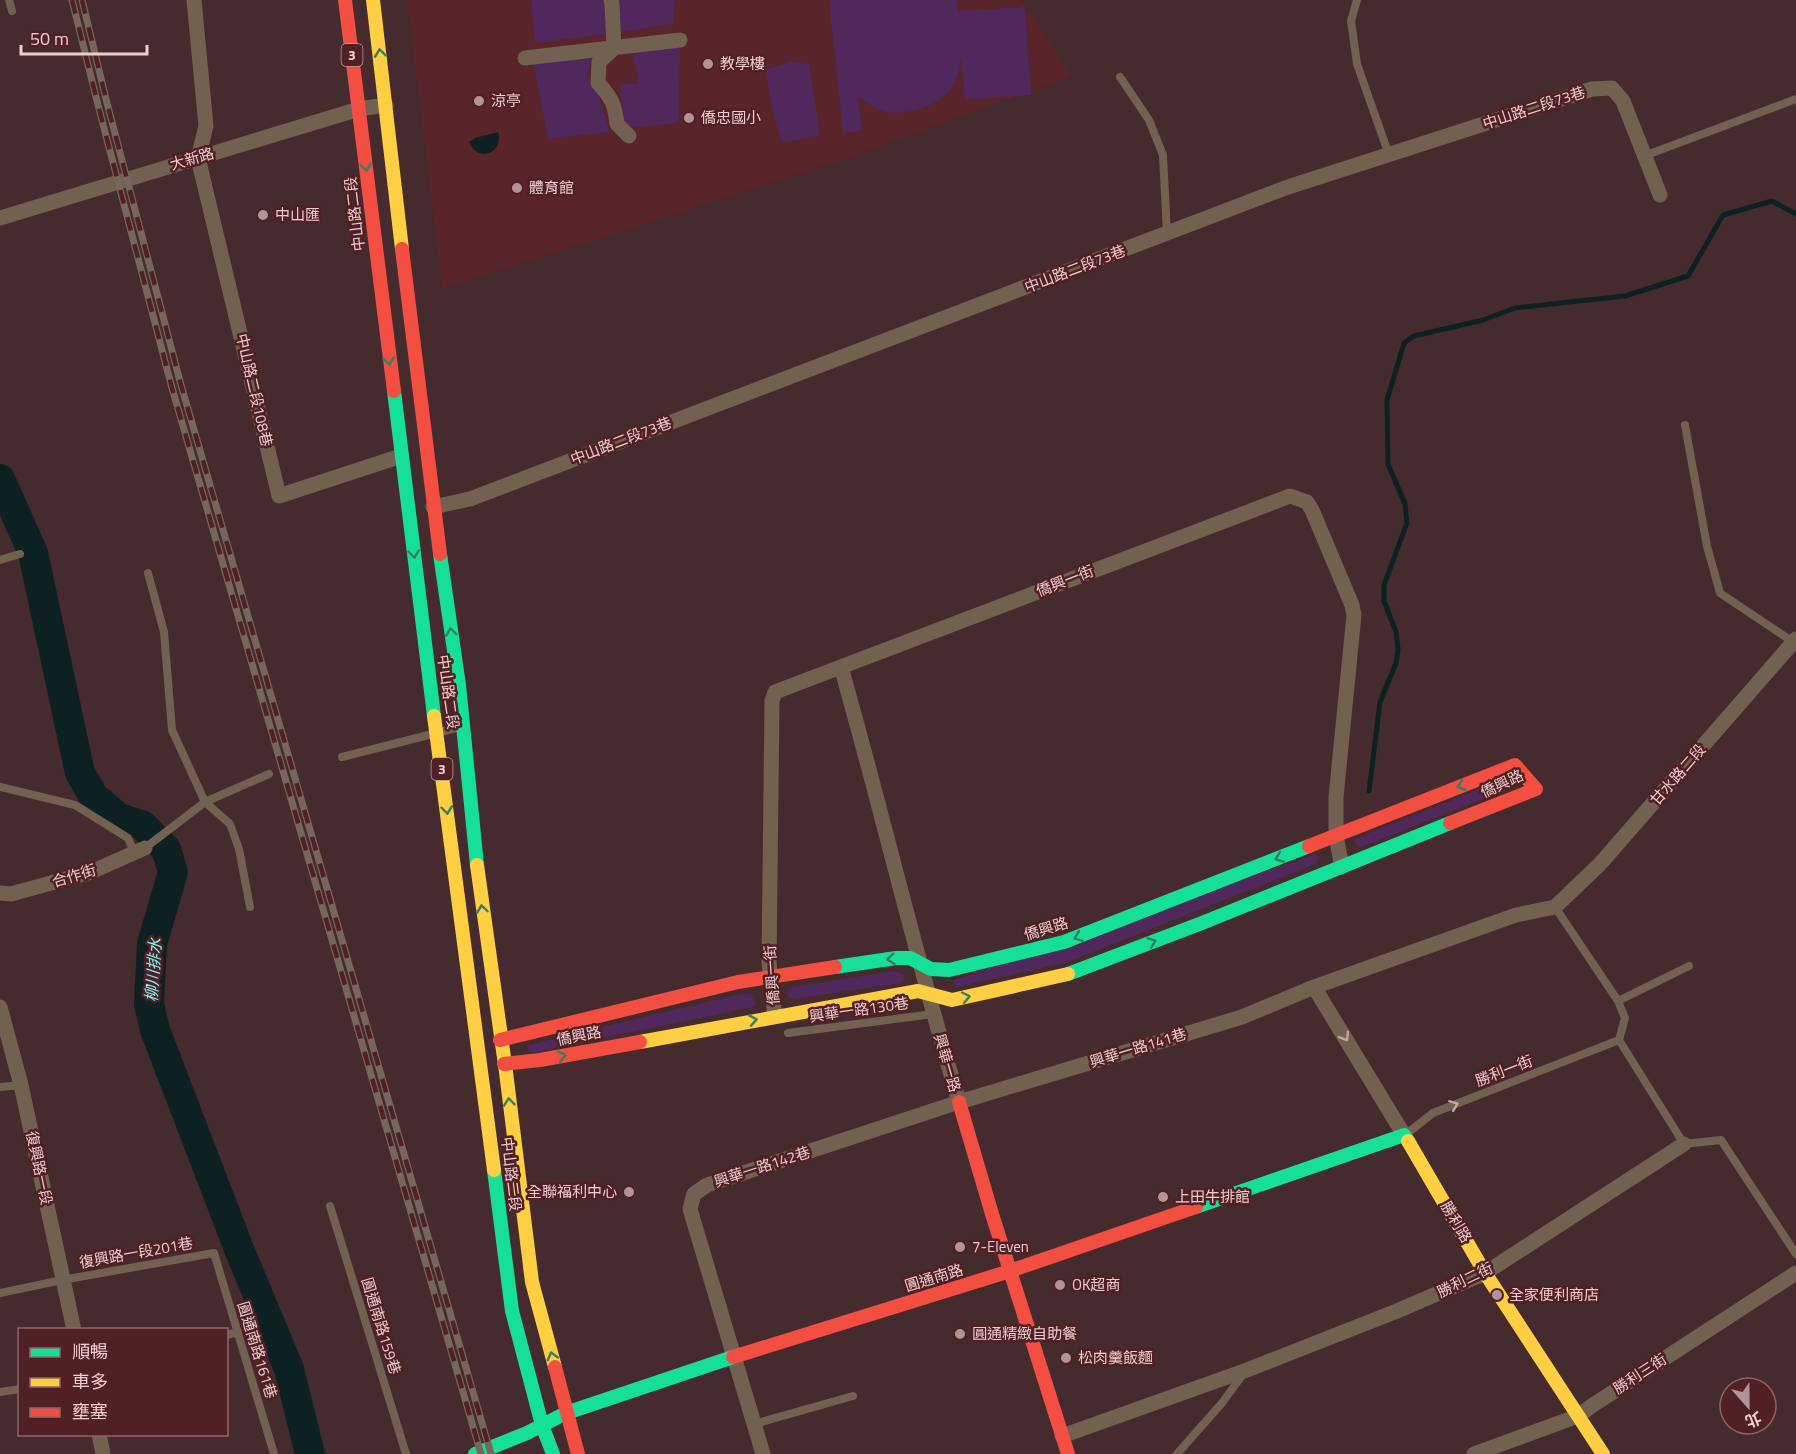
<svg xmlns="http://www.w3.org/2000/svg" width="1796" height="1454" font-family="'Titillium Web','Noto Sans TC',sans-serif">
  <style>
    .built { fill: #59242a }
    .green { fill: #51285c }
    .water { fill: #0e2122 }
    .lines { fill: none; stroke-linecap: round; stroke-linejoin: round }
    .stream { stroke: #0e2122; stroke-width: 5 }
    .river { stroke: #0e2122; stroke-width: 30 }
    .lane { stroke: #726150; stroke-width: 8 }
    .street { stroke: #726150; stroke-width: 15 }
    .fast { stroke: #16e098; stroke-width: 14 }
    .slow { stroke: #ffcf43; stroke-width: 14 }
    .jam { stroke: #f24e42; stroke-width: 14 }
    .rail-casing { stroke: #76665c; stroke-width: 7 }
    .rail { stroke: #502025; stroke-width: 4.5; stroke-dasharray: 14; stroke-linecap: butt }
    .oneway { stroke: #33805e }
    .oneway2 { stroke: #c2a7a2 }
    .poi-dot { fill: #b29496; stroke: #502025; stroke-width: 2 }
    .labels { text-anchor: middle; stroke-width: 5; stroke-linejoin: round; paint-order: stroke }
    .shield { fill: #502025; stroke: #be999b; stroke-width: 1.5 }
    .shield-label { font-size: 14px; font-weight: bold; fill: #edcdce }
    .poi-label { font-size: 15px; fill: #edcdce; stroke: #502025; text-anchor: start }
    .street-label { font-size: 15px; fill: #edcdce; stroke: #502025 }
    .water-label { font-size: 16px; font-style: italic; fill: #86fbfb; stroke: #502025 }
  </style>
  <rect width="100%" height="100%" fill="#452b2d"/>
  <path class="built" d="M 407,0 L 1021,0 L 1072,76 L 842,160 L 442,289 Z"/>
  <path class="green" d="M 531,0 L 602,0 L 610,16 L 605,34 L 535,43 Z
    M 618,0 L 675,0 L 673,24 L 621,32 Z
    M 829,0 L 957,0 L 958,11 L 1025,7 L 1031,95 L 965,100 L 961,57 C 958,88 946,101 916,110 C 907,112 897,114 887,112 C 876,110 867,103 858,96 L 862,131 L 843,133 Z
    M 680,40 L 679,123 L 626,128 L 619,83 L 639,84 L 633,57 L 628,52 Z
    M 593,55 L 587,76 L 598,92 L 610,132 L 548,139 L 532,57 Z
    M 792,62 L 809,63 L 820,136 L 782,142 C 773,118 769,94 766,69 Z
    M 1505,779 L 1511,782 L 1511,788 L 1361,847 L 1357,845 L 1354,839 Z
    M 1316,854 L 1319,858 L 1316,864 L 1065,963 L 956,987 L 954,983 L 955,980 Z
    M 893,971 L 903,974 L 905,978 L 901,983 L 795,999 L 788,996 L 787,992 L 788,988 L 793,987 Z
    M 741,994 L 751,994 L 755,1003 L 753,1007 L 535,1052 L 528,1052 L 527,1046 L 548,1040 Z"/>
  <path class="water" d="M 498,132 C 504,154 478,163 469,142 L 475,138 Z"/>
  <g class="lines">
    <path class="stream" d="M 1369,791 L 1380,702 L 1396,663 L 1398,649 L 1396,632 L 1384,601 L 1384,585 L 1407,523 L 1405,504 L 1388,464 L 1387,400 L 1404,343 L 1414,336 L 1483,320 L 1515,308 L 1625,296 L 1688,276 L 1723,215 L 1772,201 L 1796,214"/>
    <path class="river" d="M 0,479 L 33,553 L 80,773 L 94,797 L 119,818 L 142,825 L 166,849 L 173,872 L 152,944 L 149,1004 L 155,1030 L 239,1249 L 289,1369 L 310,1454"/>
    <path class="lane" d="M 9,0 L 12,11
      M 1357,0 L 1351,21 L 1357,64 L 1389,155
      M 1120,77 L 1149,120 L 1163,155 L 1167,234
      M 1644,156 L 1796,99
      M 1685,425 L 1707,546 L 1720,593 L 1793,642
      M 0,560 L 20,554
      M 148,573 L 164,632 L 172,730 L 205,802 L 230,824 L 239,849 L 250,907
      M 342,757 L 460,727
      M 0,787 L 75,805 L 128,838 L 134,852
      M 145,848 L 205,802 L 269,774
      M 1555,907 L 1618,1001 L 1625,1018 L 1619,1040 L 1684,1144 L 1721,1140 L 1796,1254
      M 1618,1001 L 1689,966
      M 788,1033 L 933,1014
      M 0,1087 L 21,1085
      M 1405,1135 L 1433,1113 L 1619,1040
      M 330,1206 L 406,1454
      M 0,1293 L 62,1280 L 214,1253 L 274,1454
      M 226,1335 L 238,1332
      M 0,1392 L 20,1389
      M 754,1424 L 853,1396
      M 1177,1454 L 1222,1403 L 1244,1373"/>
    <path class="street" d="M 194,0 L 206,126 L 198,158 L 279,496 L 401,456
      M 611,0 L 612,4 L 614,48 L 599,62 L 598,83 C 612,98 615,105 617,124 L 629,136
      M 525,58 L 680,40
      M 0,218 L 359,109 L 386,105
      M 433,507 L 470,499 L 1285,188 L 1592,89 L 1612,88 L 1623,101 L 1660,195
      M 841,667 C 882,811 916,958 959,1102
      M 0,893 L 11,894 L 91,872 L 145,848
      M 1314,987 L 1404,1135
      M 0,1007 L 21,1085 L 74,1330
      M 775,1016 L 769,962 L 772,701 L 775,692 L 1290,496 L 1307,502 L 1312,510 L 1352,605 L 1354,615 L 1336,797 L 1336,836 L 1342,867
      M 99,1434 L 103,1454
      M 1062,1436 L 1247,1370 L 1397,1311 L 1485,1273 L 1684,1144
      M 763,1454 L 690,1209 L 694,1194 L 707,1185 L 959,1102 L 1242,1017 L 1314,987 L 1516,915 L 1555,907 L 1600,864 L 1796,639
      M 1474,1454 L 1578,1416 L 1593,1405 L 1796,1273"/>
    <path class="fast" d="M 394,391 L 434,716
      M 440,554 L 459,685 L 477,865
      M 835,967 L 896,958 L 910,958 L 931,969 L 949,970 L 1064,942 L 1309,846
      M 1068,974 L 1202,923 L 1450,823
      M 494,1170 L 512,1311 L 542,1425 L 553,1454
      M 1196,1207 L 1404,1135 L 1408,1141
      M 475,1454 L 527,1433 L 566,1413 L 733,1357"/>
    <path class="slow" d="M 373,0 L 402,249
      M 434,716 L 494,1170
      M 477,865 L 506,1072 L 532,1282 L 555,1367
      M 640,1042 L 918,991 L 952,1000 L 1068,974
      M 1408,1141 L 1485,1273 L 1603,1454"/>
    <path class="jam" d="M 345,0 L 394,391
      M 402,249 L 440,554
      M 1309,846 L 1515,765 L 1536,789 L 1450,823
      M 500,1040 L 738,982 L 835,967
      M 504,1064 L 540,1060 L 640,1042
      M 959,1102 L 992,1214 L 1068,1454
      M 733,1357 L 1010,1271 L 1196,1207
      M 555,1367 L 578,1454"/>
    <defs>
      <path id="rail" d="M 72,0 L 98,105 L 172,388 L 481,1454
        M 82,0 L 107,103 L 181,385 L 491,1454"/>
    </defs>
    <use href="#rail" class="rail-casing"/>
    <use href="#rail" class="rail"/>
  </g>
  <defs><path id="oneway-chevron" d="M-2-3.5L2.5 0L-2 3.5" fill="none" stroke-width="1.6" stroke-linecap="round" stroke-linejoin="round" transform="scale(1.5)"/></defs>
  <g class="oneway">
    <use href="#oneway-chevron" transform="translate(380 53) rotate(-97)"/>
    <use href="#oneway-chevron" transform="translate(366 167) rotate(83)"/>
    <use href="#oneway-chevron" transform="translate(389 361) rotate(83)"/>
    <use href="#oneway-chevron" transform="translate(414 554) rotate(83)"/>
    <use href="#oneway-chevron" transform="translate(451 632) rotate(-98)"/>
    <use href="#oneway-chevron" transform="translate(1461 786) rotate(158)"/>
    <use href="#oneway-chevron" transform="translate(447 810) rotate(83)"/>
    <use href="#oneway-chevron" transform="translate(1279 858) rotate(158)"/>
    <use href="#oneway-chevron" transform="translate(482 909) rotate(-98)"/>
    <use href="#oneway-chevron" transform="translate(1078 937) rotate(159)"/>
    <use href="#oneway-chevron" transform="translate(1152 942) rotate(-21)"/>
    <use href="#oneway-chevron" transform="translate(891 959) rotate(174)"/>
    <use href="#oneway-chevron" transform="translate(966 997) rotate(-12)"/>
    <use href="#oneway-chevron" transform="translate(753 1020) rotate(-10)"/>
    <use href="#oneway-chevron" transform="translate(562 1056) rotate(-11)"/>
    <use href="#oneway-chevron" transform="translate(509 1102) rotate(-96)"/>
    <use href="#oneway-chevron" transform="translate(552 1356) rotate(-105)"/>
  </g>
  <g class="oneway2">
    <use href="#oneway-chevron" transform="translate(1345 1037) rotate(59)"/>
    <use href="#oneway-chevron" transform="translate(1454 1105) rotate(-21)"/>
  </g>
  <g class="poi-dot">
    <circle cx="708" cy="64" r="6"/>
    <circle cx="479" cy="101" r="6"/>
    <circle cx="689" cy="118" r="6"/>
    <circle cx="517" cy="188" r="6"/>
    <circle cx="263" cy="215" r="6"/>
    <circle cx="629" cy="1192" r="6"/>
    <circle cx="1163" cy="1197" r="6"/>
    <circle cx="960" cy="1247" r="6"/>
    <circle cx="1060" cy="1285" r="6"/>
    <circle cx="1497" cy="1295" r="6"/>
    <circle cx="960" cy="1334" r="6"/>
    <circle cx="1066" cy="1358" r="6"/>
  </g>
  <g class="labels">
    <g class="shield">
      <rect x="341.5" y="44" width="21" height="22" rx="4.5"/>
      <rect x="431.5" y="758" width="21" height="22" rx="4.5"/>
    </g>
    <g class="shield-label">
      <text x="352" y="60">3</text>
      <text x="442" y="774">3</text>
    </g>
    <g class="poi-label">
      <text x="720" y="69">教學樓</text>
      <text x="491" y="106">涼亭</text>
      <text x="701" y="123">僑忠國小</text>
      <text x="529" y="193">體育館</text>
      <text x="275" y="220">中山匯</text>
      <text x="617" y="1197" text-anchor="end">全聯福利中心</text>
      <text x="1175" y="1202">上田牛排館</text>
      <text x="972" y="1252">7-Eleven</text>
      <text x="1072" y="1290">OK超商</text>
      <text x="1509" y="1300">全家便利商店</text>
      <text x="972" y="1339">圓通精緻自助餐</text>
      <text x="1078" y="1363">松肉羹飯麵</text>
    </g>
    <g class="street-label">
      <text transform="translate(1534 108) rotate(-18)" y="5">中山路二段73巷</text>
      <text transform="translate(192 159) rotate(-16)" y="5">大新路</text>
      <text transform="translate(355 214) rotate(-97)" y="5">中山路二段</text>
      <text transform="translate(1075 269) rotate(-21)" y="5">中山路二段73巷</text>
      <text transform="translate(254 390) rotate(77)" y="5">中山路二段108巷</text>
      <text transform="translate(621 441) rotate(-21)" y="5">中山路二段73巷</text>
      <text transform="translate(1065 581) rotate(-21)" y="5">僑興一街</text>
      <text transform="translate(448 692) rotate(82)" y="5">中山路二段</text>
      <text transform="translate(1678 775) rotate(-49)" y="5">甘水路二段</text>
      <text transform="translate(1502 784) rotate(-25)" y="5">僑興路</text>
      <text transform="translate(74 876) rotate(-17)" y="5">合作街</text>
      <text transform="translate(1046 929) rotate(-17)" y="5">僑興路</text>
      <text transform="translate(772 975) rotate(-94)" y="5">僑興一街</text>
      <text transform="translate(859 1010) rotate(-8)" y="5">興華一路130巷</text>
      <text transform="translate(579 1036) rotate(-11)" y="5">僑興路</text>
      <text transform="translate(1138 1048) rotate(-17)" y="5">興華一路141巷</text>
      <text transform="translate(947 1063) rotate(74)" y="5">興華一路</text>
      <text transform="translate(1504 1071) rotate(-21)" y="5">勝利一街</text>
      <text transform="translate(762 1167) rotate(-18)" y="5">興華一路142巷</text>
      <text transform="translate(39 1168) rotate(78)" y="5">復興路一段</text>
      <text transform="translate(511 1174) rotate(83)" y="5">中山路二段</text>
      <text transform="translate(1456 1222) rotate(59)" y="5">勝利路</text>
      <text transform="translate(136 1253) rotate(-10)" y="5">復興路一段201巷</text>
      <text transform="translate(934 1278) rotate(-17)" y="5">圓通南路</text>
      <text transform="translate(1465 1280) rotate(-26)" y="5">勝利二街</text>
      <text transform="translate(381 1326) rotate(73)" y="5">圓通南路159巷</text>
      <text transform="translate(257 1350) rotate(73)" y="5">圓通南路161巷</text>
      <text transform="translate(1640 1374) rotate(-33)" y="5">勝利三街</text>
    </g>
    <g class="water-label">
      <text transform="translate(153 970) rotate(-86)" y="6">柳川排水</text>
    </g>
  </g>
  <rect x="18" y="1328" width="210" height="108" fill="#502025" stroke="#8f6569" stroke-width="1.5"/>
  <rect x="30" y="1348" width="30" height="9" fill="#16e098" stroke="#8f6569" stroke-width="1.5"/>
  <text x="72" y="1358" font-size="18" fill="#edcdce">順暢</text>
  <rect x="30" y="1378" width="30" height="9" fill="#ffcf43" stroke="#8f6569" stroke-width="1.5"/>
  <text x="72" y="1388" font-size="18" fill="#edcdce">車多</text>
  <rect x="30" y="1408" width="30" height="9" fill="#f24e42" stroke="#8f6569" stroke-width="1.5"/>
  <text x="72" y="1418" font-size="18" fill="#edcdce">壅塞</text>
  <g transform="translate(1748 1406) rotate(159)"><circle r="28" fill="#502025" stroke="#8f6569" stroke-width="1.5"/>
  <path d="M0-4.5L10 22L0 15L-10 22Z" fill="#b29496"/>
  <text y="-9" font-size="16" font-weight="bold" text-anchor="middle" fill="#edcdce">北</text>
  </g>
  <path d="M21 45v9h126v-9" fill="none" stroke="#edcdce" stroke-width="3"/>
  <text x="30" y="45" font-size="18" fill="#edcdce" stroke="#502025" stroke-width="4.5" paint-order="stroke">50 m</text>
</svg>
